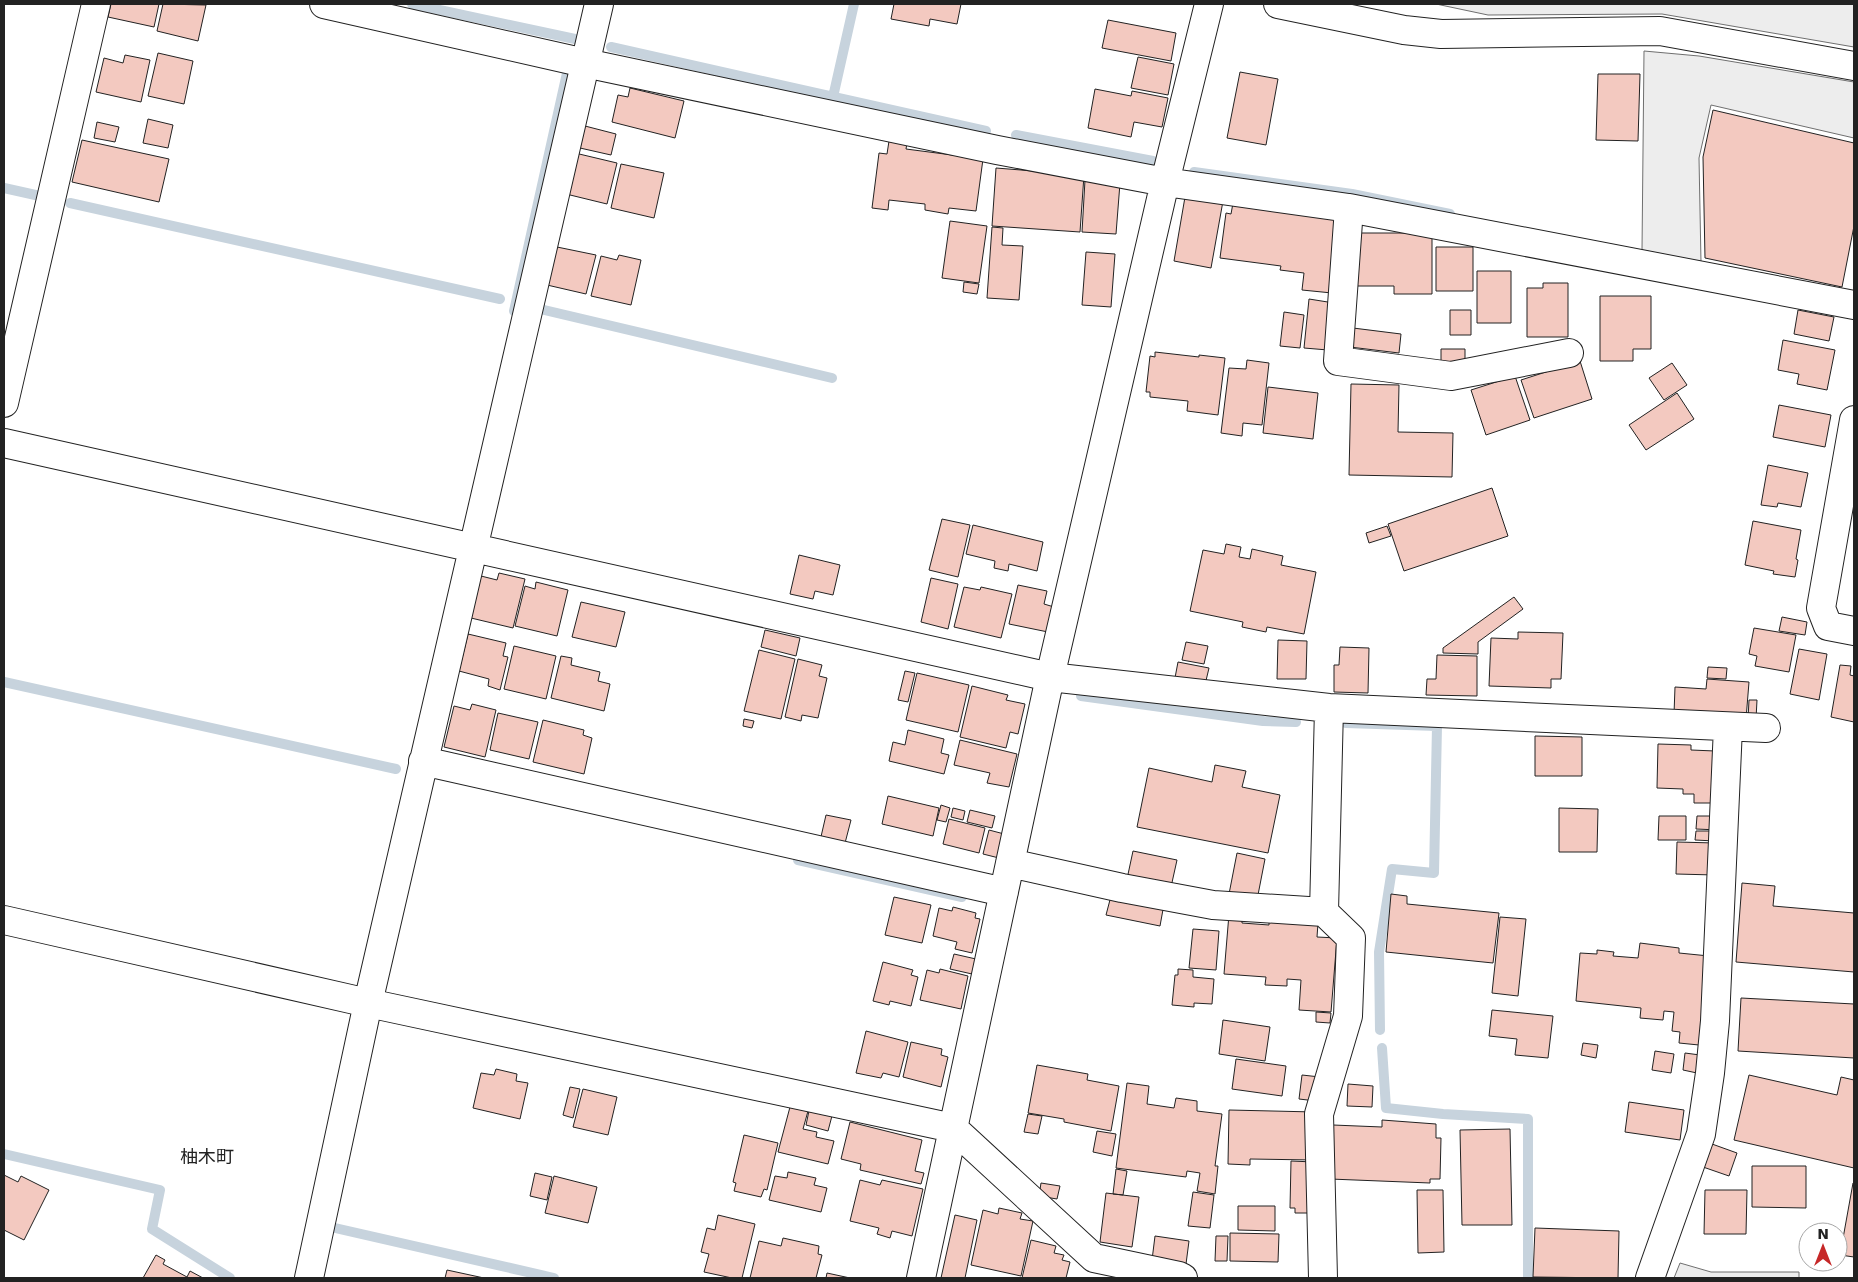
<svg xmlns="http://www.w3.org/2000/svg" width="1858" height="1282" font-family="'DejaVu Sans','Noto Sans JP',sans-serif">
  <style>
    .parking { fill: #ededed; stroke: #6f6f6f }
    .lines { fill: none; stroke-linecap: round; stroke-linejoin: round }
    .stream { stroke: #c7d3dd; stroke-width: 10 }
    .building { fill: #f3c9c0; stroke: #222 }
    .minor-casing { stroke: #222; stroke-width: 30 }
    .minor { stroke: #fff; stroke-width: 28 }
    .labels { text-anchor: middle; stroke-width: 4; stroke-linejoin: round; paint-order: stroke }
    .quarter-label { font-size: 18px; fill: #222; stroke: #fff }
  </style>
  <rect width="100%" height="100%" fill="#fff"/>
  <path class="parking" d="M 1436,4 L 1854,4 L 1854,47 L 1662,14 L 1488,15 Z
    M 1644,51 L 1699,56 L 1854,82 L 1854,138 L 1711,105 L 1699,158 L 1701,262 L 1642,250 Z
    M 1680,1263 L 1711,1272 L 1799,1272 L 1799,1278 L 1674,1278 Z"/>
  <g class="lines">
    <path class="stream" d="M 412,4 L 575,39
      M 611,47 L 986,131
      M 833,97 L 854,4
      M 1016,135 L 1153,161
      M 1194,172 L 1352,194 L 1450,214
      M 4,188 L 40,196
      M 70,203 L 500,299
      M 540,309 L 832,378
      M 514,311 L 567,73
      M 4,682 L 396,769
      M 1081,696 L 1263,721 L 1296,722
      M 1346,723 L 1437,726 L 1434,873 L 1392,869 L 1379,952 L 1380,1030
      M 798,860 L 962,897
      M 1382,1048 L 1386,1108 L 1443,1114 L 1528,1119 L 1528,1278
      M 4,1154 L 160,1190 L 152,1229 L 230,1278
      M 335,1228 L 554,1278"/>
  </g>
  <path class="building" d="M 111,4 L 159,4 L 154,27 L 108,17 Z
    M 163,4 L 206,5 L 198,41 L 157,31 Z
    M 894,4 L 961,4 L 957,24 L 930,19 L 929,26 L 891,19 Z
    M 1108,20 L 1176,33 L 1171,61 L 1102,48 Z
    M 158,53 L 193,61 L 184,104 L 148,96 Z
    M 125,55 L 150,60 L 141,102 L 96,92 L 104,58 L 123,63 Z
    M 1138,57 L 1174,64 L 1168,95 L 1131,88 Z
    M 1240,72 L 1278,79 L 1266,145 L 1227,138 Z
    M 1598,74 L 1640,74 L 1638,141 L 1596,140 Z
    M 630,88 L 684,101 L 675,138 L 612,122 L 618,95 L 628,97 Z
    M 1095,89 L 1131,96 L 1132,91 L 1168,98 L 1162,127 L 1134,122 L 1131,137 L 1088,128 Z
    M 1713,110 L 1854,143 L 1854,226 L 1842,287 L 1705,258 L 1703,157 Z
    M 148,119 L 173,125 L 168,148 L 143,143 Z
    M 97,122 L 119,127 L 115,142 L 94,138 Z
    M 585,126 L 616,134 L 611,155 L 580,148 Z
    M 82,140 L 169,159 L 159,202 L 72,182 Z
    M 889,141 L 907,143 L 906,149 L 983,159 L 976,211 L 949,208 L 948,214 L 925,210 L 925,204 L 889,200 L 888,210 L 872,208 L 879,153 L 887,154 Z
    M 575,153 L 617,163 L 607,204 L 566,194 Z
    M 621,164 L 664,173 L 654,218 L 611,208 Z
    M 996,168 L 1084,175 L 1080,232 L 992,226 Z
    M 1085,180 L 1120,183 L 1116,234 L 1082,232 Z
    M 1185,197 L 1223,201 L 1211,268 L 1174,261 Z
    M 1233,203 L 1342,217 L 1332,293 L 1302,290 L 1304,273 L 1280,270 L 1281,266 L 1220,258 L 1226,213 L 1231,214 Z
    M 950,221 L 987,226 L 979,283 L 942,278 Z
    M 992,227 L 1003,228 L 1002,245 L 1023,246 L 1019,300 L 987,298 Z
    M 1355,233 L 1432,233 L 1432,294 L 1394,294 L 1394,286 L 1355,286 Z
    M 557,247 L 596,255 L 586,294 L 547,285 Z
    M 1436,247 L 1473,247 L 1473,291 L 1436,291 Z
    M 1086,252 L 1115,254 L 1111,307 L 1082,305 Z
    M 619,255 L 641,260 L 631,305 L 591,296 L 601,256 L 617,260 Z
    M 1477,271 L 1511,271 L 1511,323 L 1477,323 Z
    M 964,282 L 979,284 L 977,294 L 963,292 Z
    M 1543,283 L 1568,283 L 1568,337 L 1527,337 L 1527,288 L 1543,288 Z
    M 1600,296 L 1651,296 L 1651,349 L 1633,349 L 1633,361 L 1600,361 Z
    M 1309,299 L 1334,303 L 1328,350 L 1304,348 Z
    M 1450,310 L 1471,310 L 1471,335 L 1450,335 Z
    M 1798,310 L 1834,317 L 1829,341 L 1794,334 Z
    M 1284,312 L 1304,315 L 1300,348 L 1280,346 Z
    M 1353,328 L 1401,334 L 1399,353 L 1350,347 Z
    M 1783,340 L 1835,350 L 1827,390 L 1797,384 L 1799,374 L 1778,370 Z
    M 1441,349 L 1465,349 L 1465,365 L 1441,365 Z
    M 1155,352 L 1199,357 L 1199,355 L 1225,358 L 1218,415 L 1187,411 L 1188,401 L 1150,397 L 1150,392 L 1146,392 L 1150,356 L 1155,357 Z
    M 1247,360 L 1269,363 L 1262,425 L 1243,423 L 1242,436 L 1221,433 L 1229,368 L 1246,369 Z
    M 1580,361 L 1592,399 L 1534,418 L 1521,380 Z
    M 1672,363 L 1687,385 L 1664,400 L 1649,378 Z
    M 1515,376 L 1530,420 L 1486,435 L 1471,390 Z
    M 1351,384 L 1399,385 L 1398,432 L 1453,433 L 1452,477 L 1349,475 Z
    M 1268,387 L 1318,393 L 1313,439 L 1263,433 Z
    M 1677,393 L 1694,419 L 1646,450 L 1629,425 Z
    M 1779,405 L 1831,415 L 1825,447 L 1773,437 Z
    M 1768,465 L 1808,473 L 1801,507 L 1778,503 L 1777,507 L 1761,505 Z
    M 1492,488 L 1508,536 L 1404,571 L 1388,524 Z
    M 942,519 L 970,525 L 958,577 L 929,570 Z
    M 1753,521 L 1801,530 L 1796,559 L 1798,560 L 1795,577 L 1773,574 L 1774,571 L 1745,565 Z
    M 973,525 L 1043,542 L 1037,571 L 1009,564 L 1008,571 L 994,568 L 995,561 L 966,554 Z
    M 1387,526 L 1391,536 L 1369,543 L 1366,533 Z
    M 1226,544 L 1241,547 L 1239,557 L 1250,559 L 1252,549 L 1283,556 L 1281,565 L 1316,572 L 1304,634 L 1267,627 L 1266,632 L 1242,627 L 1243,622 L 1190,611 L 1203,550 L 1224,554 Z
    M 799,555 L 840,565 L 833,595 L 815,591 L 813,599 L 790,594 Z
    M 499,573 L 525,579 L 513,628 L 471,618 L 481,576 L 497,580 Z
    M 931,578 L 958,584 L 948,629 L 921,622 Z
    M 536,582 L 568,590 L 557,636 L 515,626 L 525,586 L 535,589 Z
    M 1018,585 L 1047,591 L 1044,604 L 1054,607 L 1048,632 L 1009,624 Z
    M 964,587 L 980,590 L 981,587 L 1012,594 L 1001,638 L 954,627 Z
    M 1514,597 L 1523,609 L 1478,642 L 1478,654 L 1443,653 L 1443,648 Z
    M 581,602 L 625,612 L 616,647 L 572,637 Z
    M 1782,617 L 1807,622 L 1805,635 L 1779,631 Z
    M 1754,628 L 1796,635 L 1789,672 L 1755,666 L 1757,656 L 1749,654 Z
    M 765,630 L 800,638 L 796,656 L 761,647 Z
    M 1518,632 L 1563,633 L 1561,679 L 1551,679 L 1551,688 L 1489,686 L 1491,638 L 1518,639 Z
    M 468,634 L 506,643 L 503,656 L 508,657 L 500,690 L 488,686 L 489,679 L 459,671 Z
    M 1278,640 L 1307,641 L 1306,679 L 1277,679 Z
    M 1186,642 L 1208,646 L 1204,664 L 1182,660 Z
    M 514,646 L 556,656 L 546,699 L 504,689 Z
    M 1340,647 L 1369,648 L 1368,693 L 1334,692 L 1334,665 L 1339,665 Z
    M 1799,649 L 1827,654 L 1819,700 L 1790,694 Z
    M 759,650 L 795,659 L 781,719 L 744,711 Z
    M 1437,655 L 1477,656 L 1477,696 L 1426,695 L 1427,679 L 1436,679 Z
    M 561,656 L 572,658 L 571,665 L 600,672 L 598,681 L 610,684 L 604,711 L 551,698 Z
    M 798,659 L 822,665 L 819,676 L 827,678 L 818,718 L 802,715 L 801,721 L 785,717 Z
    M 1178,662 L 1209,668 L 1204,689 L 1174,683 Z
    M 1840,665 L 1851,666 L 1850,675 L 1854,676 L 1854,722 L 1831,717 Z
    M 1708,667 L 1727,668 L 1726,679 L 1707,678 Z
    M 905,671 L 915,673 L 908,702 L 898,700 Z
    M 917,673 L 969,685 L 958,732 L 906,720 Z
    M 1707,679 L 1749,682 L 1746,719 L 1674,714 L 1675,687 L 1706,689 Z
    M 972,686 L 1008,695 L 1006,700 L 1025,704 L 1018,734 L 1010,732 L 1006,748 L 960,737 Z
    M 1749,700 L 1757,700 L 1756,719 L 1748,719 Z
    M 472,704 L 496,710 L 485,757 L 444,747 L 454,706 L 470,710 Z
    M 498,713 L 538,722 L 529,759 L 490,750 Z
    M 744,719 L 754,721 L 752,728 L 743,726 Z
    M 543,720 L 584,730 L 583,735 L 592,738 L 584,774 L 533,762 Z
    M 908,730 L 944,739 L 941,753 L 949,755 L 944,774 L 889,761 L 893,742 L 905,745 Z
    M 1535,736 L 1582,737 L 1582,776 L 1535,776 Z
    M 960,740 L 1017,754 L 1009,787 L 987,783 L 990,773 L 954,765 Z
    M 1658,744 L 1691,745 L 1691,750 L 1715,751 L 1715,803 L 1694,803 L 1694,794 L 1683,794 L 1683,789 L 1657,788 Z
    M 1215,765 L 1246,771 L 1242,787 L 1280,795 L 1268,853 L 1137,827 L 1149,768 L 1212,782 Z
    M 888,796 L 939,808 L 933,836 L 882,824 Z
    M 941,805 L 950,808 L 946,822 L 937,820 Z
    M 953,808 L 965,811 L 963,820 L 951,817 Z
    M 1559,808 L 1598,809 L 1597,852 L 1559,852 Z
    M 970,810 L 995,816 L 992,828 L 967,822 Z
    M 826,815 L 851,820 L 844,847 L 820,841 Z
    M 1659,816 L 1686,816 L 1686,840 L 1658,840 Z
    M 1697,816 L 1719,816 L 1719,830 L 1696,829 Z
    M 949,819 L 985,828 L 979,853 L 943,844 Z
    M 989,830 L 1008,835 L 1003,859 L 983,854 Z
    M 1696,831 L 1715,831 L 1715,841 L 1695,840 Z
    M 1677,842 L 1715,843 L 1715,875 L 1676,874 Z
    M 1133,851 L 1177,860 L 1171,887 L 1127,879 Z
    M 1237,853 L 1265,859 L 1257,900 L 1229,894 Z
    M 1742,883 L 1775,886 L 1773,906 L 1854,913 L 1854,972 L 1736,962 Z
    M 1391,894 L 1407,896 L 1407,904 L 1499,913 L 1493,963 L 1386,952 Z
    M 1111,896 L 1164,904 L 1160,926 L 1106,915 Z
    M 894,897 L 931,905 L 922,943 L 885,935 Z
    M 953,907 L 976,913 L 975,918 L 980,919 L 972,953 L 955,949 L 957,942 L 933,936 L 939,908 L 952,911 Z
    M 1229,914 L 1242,915 L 1242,923 L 1269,925 L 1269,919 L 1318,923 L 1317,937 L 1337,938 L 1331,1012 L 1299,1010 L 1301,980 L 1287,979 L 1287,986 L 1265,985 L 1266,977 L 1224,974 Z
    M 1500,917 L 1526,919 L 1518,996 L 1492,993 Z
    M 1193,929 L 1219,931 L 1216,970 L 1189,968 Z
    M 1640,943 L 1679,948 L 1679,953 L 1709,956 L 1699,1045 L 1679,1043 L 1680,1032 L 1672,1031 L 1674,1012 L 1664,1011 L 1663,1020 L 1640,1018 L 1641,1008 L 1576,1001 L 1580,953 L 1597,954 L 1597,950 L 1614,952 L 1613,956 L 1638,958 Z
    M 954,954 L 976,959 L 972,974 L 950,969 Z
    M 883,962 L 913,970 L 911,975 L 918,977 L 911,1006 L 890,1001 L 889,1005 L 873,1001 Z
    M 940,969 L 968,976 L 961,1009 L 920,1000 L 927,970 L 939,973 Z
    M 1178,969 L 1193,970 L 1193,977 L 1214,979 L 1212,1004 L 1194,1003 L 1194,1007 L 1172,1005 L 1175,975 L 1178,975 Z
    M 1741,998 L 1854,1004 L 1854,1058 L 1738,1051 Z
    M 1492,1010 L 1553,1016 L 1548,1058 L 1515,1055 L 1517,1039 L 1489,1036 Z
    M 1316,1012 L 1331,1013 L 1330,1023 L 1316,1022 Z
    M 1223,1020 L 1270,1027 L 1265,1061 L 1219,1054 Z
    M 866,1031 L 908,1042 L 899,1077 L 883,1073 L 881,1078 L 856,1073 Z
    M 911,1042 L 942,1049 L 941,1055 L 948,1057 L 941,1087 L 903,1077 Z
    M 1583,1043 L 1598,1045 L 1596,1058 L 1581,1055 Z
    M 1655,1051 L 1674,1054 L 1671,1073 L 1652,1070 Z
    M 1685,1053 L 1700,1055 L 1697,1073 L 1683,1070 Z
    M 1236,1059 L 1286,1066 L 1282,1096 L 1232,1089 Z
    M 1037,1065 L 1088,1074 L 1087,1080 L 1119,1086 L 1111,1131 L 1064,1122 L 1064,1119 L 1028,1113 Z
    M 496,1069 L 517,1074 L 516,1081 L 528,1083 L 520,1119 L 473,1108 L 481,1073 L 494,1075 Z
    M 1302,1075 L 1320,1077 L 1316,1101 L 1299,1099 Z
    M 1749,1075 L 1837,1095 L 1841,1077 L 1854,1080 L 1854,1168 L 1734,1140 Z
    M 1127,1083 L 1149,1086 L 1147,1104 L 1174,1108 L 1176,1098 L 1197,1101 L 1197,1111 L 1222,1114 L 1215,1166 L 1218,1166 L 1215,1194 L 1197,1191 L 1200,1173 L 1187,1171 L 1186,1177 L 1116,1168 Z
    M 1348,1084 L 1373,1086 L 1372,1107 L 1347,1106 Z
    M 570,1087 L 580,1089 L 573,1118 L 563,1115 Z
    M 583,1089 L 617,1097 L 608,1135 L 573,1127 Z
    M 1629,1102 L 1684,1110 L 1680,1140 L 1625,1132 Z
    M 810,1106 L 833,1112 L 828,1131 L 806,1125 Z
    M 790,1107 L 808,1111 L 803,1129 L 817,1132 L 816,1137 L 834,1141 L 828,1164 L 778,1152 Z
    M 1229,1110 L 1315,1112 L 1314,1160 L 1250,1159 L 1250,1165 L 1228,1164 Z
    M 1028,1114 L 1042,1116 L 1038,1134 L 1024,1132 Z
    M 1382,1120 L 1436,1124 L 1436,1138 L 1441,1138 L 1440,1179 L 1430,1179 L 1430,1183 L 1330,1179 L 1333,1125 L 1382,1127 Z
    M 850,1122 L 922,1140 L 915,1171 L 924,1173 L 921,1184 L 860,1170 L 861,1164 L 841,1159 Z
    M 1510,1129 L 1512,1225 L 1462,1225 L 1460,1130 Z
    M 1097,1131 L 1116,1134 L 1112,1156 L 1093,1152 Z
    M 744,1135 L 778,1143 L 767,1190 L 764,1189 L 761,1197 L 734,1191 L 736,1183 L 733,1182 Z
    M 1712,1144 L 1737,1153 L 1729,1176 L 1703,1167 Z
    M 1291,1161 L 1314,1162 L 1310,1213 L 1295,1213 L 1295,1208 L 1290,1208 Z
    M 1752,1166 L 1806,1166 L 1806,1208 L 1752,1207 Z
    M 1116,1169 L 1127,1171 L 1123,1195 L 1113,1194 Z
    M 788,1172 L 816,1178 L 814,1185 L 827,1188 L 821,1212 L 769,1200 L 775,1176 L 787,1178 Z
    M 535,1173 L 552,1177 L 547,1200 L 530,1196 Z
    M 4,1175 L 18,1182 L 21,1176 L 49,1190 L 24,1240 L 4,1230 Z
    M 554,1176 L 597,1187 L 588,1223 L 545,1213 Z
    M 860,1180 L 880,1185 L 882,1180 L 923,1189 L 912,1236 L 892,1231 L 890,1238 L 877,1234 L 879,1228 L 850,1221 Z
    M 1041,1183 L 1060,1186 L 1057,1199 L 1039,1196 Z
    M 1853,1183 L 1854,1184 L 1854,1257 L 1840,1255 Z
    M 1417,1190 L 1443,1190 L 1444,1252 L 1418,1253 Z
    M 1705,1190 L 1747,1190 L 1746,1234 L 1704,1234 Z
    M 1193,1192 L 1214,1195 L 1210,1228 L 1188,1226 Z
    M 1106,1193 L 1139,1197 L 1132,1247 L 1100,1242 Z
    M 1238,1206 L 1275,1206 L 1275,1231 L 1238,1230 Z
    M 999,1208 L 1022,1213 L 1020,1219 L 1033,1221 L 1021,1276 L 971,1265 L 983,1210 L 998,1214 Z
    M 718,1215 L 755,1224 L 742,1278 L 732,1278 L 704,1272 L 709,1254 L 701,1252 L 707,1228 L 715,1230 Z
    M 955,1215 L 977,1220 L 965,1278 L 941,1278 Z
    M 1535,1228 L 1619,1231 L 1618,1278 L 1533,1277 Z
    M 1230,1233 L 1279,1234 L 1278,1262 L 1230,1261 Z
    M 1155,1236 L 1189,1241 L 1186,1264 L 1152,1260 Z
    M 1216,1236 L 1228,1236 L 1227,1261 L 1215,1261 Z
    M 783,1238 L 819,1246 L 818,1254 L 822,1255 L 816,1278 L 750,1278 L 759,1241 L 781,1246 Z
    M 1031,1240 L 1056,1246 L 1054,1253 L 1064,1255 L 1062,1260 L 1070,1262 L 1066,1278 L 1022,1278 Z
    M 156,1255 L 165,1260 L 163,1264 L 187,1277 L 190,1271 L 203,1278 L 143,1278 Z
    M 447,1270 L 484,1278 L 445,1278 Z
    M 827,1273 L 850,1278 L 826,1278 Z"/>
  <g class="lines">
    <defs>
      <path id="minor" d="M 324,4 L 585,63 L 997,150 L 1165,182 L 1349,208 L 1854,305
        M 1278,4 L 1404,30 L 1441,34 L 1660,31 L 1854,66
        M 1349,208 L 1338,361 L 1451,376 L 1569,353
        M 4,403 L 96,4
        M 1854,420 L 1821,608 L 1828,626 L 1854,631
        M 4,443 L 1050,677 L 1329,708 L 1766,728
        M 423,761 L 1004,892
        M 1010,863 L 1122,888 L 1213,905 L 1324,912
        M 4,920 L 368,1003 L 953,1128 L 1094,1258 L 1179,1276 L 1183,1278
        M 309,1278 L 368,1003 L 599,4
        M 921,1278 L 1050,677 L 1165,182 L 1209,4
        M 1323,1278 L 1319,1114 L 1348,1016 L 1351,938 L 1324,912 L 1329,708
        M 1650,1278 L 1701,1134 L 1710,1073 L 1715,1021 L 1728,727"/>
    </defs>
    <use href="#minor" class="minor-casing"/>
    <use href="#minor" class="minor"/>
  </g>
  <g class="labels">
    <g class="quarter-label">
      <text x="207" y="1163">柚木町</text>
    </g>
  </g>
  <rect width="1858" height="1282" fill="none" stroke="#222222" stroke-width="10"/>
  <g transform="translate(1823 1247)"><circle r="24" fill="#ffffff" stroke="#a7a7a7"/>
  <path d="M0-4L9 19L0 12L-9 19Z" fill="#c62828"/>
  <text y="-8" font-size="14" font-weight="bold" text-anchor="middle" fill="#222222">N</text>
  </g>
</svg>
